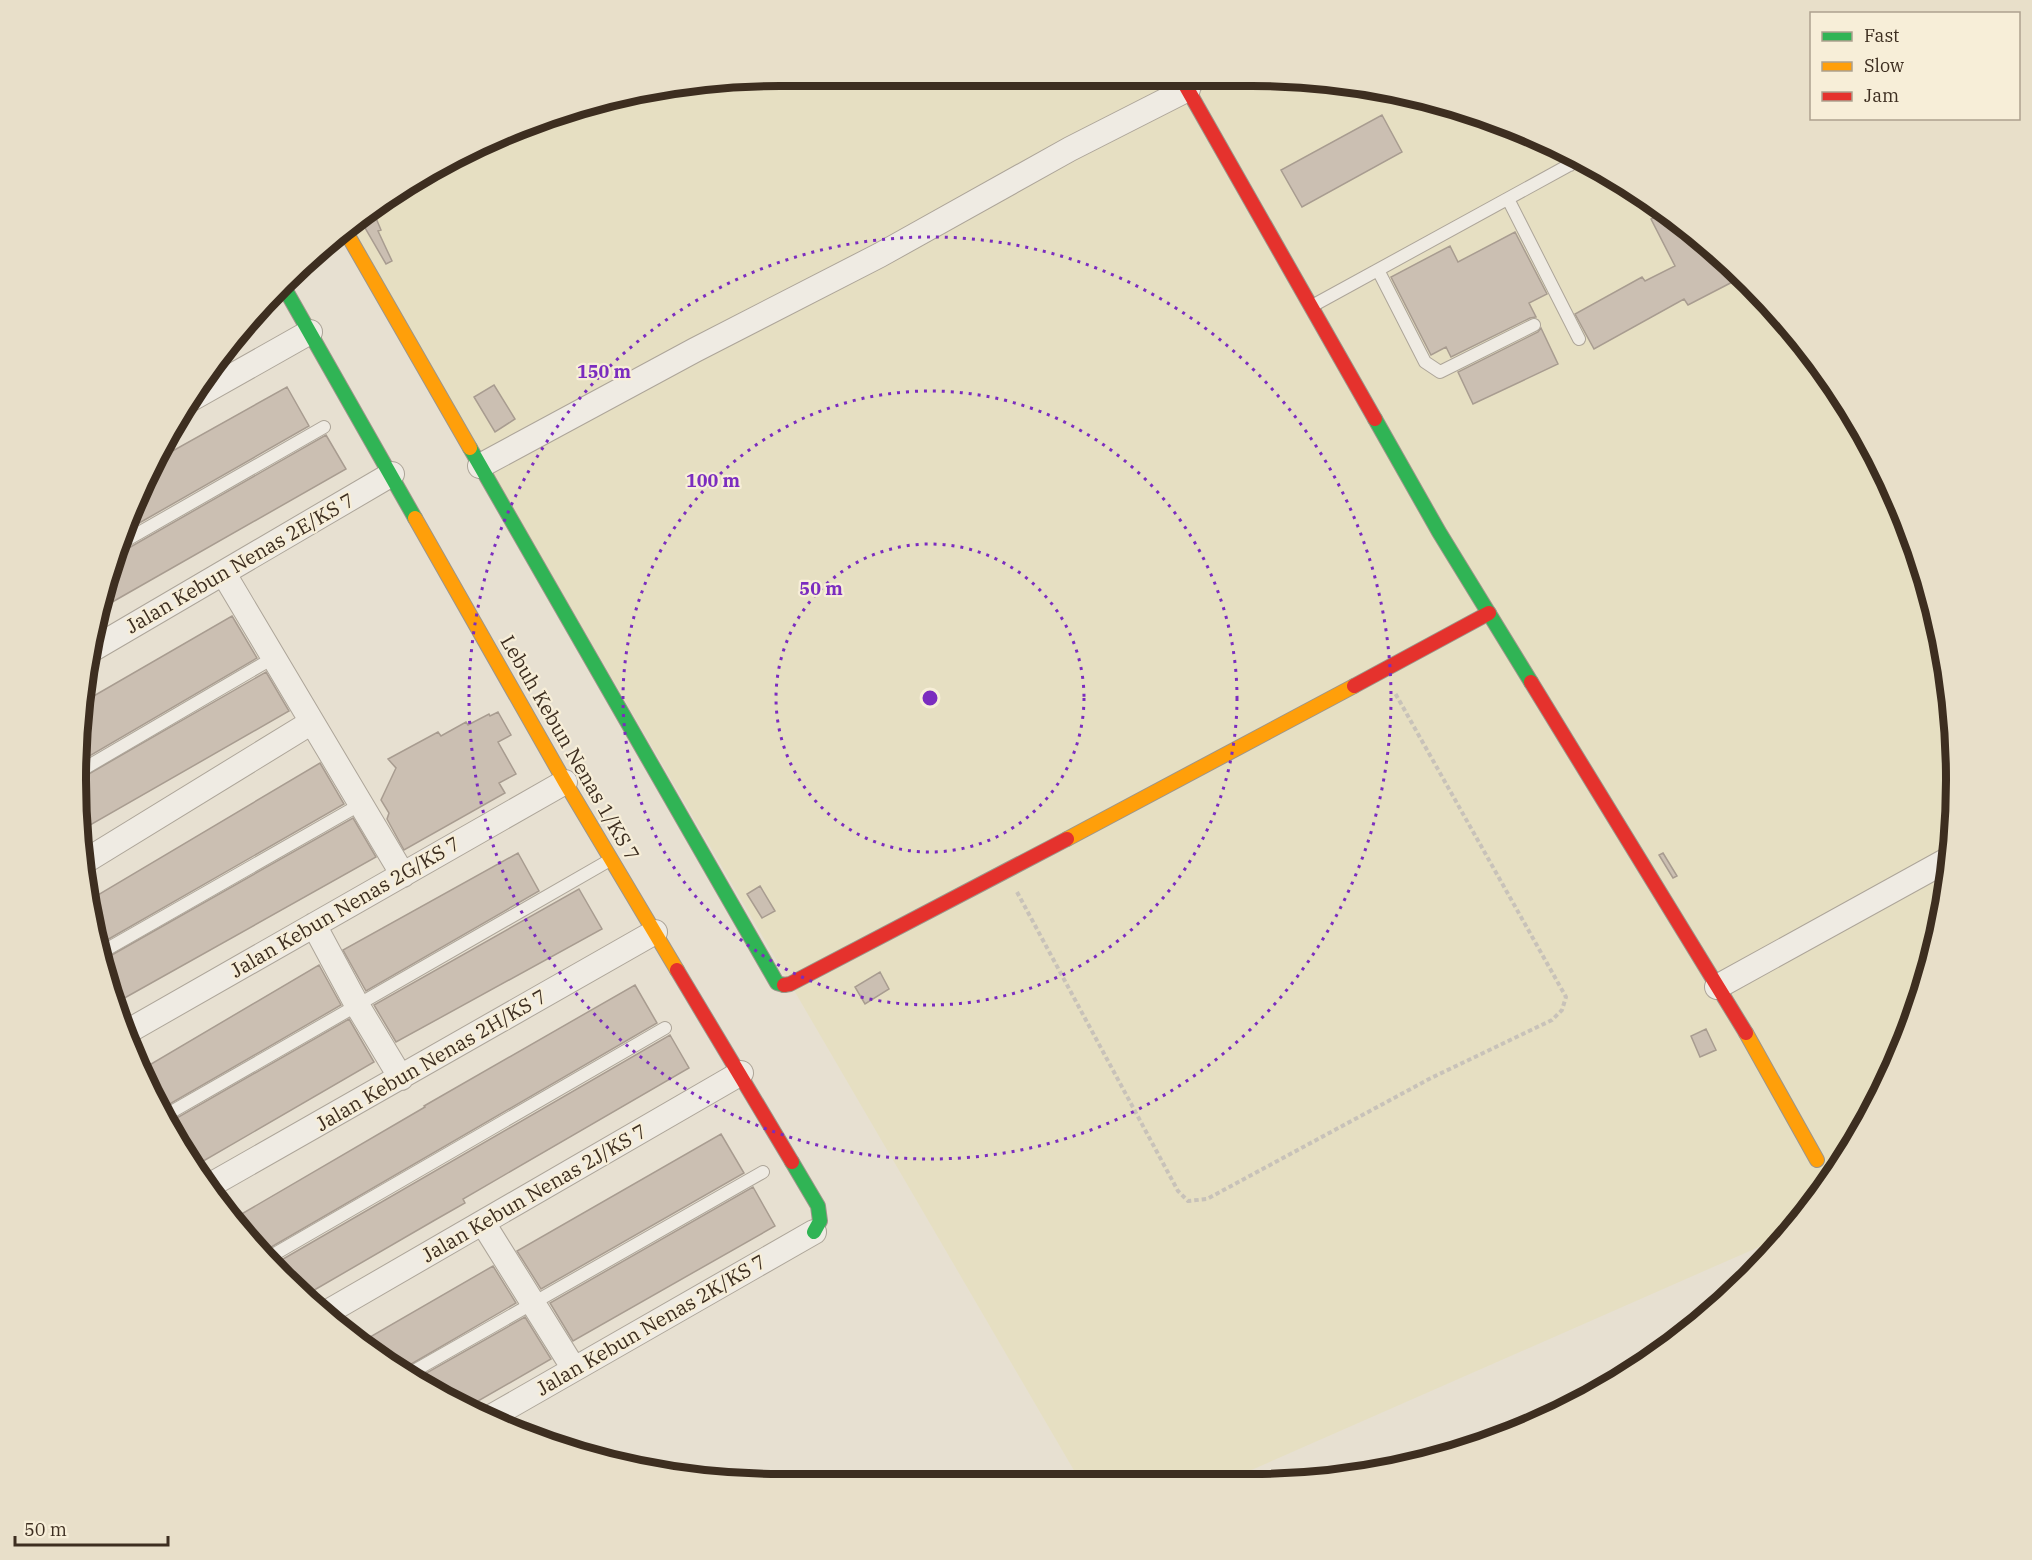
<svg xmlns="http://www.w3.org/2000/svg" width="2032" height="1560" font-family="'IBM Plex Serif',serif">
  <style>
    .farmland { fill: #e6dfc2 }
    .building { fill: #cbbfb2; stroke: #a89c90; stroke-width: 1.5 }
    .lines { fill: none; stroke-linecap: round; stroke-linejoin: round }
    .lane-casing { stroke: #ada599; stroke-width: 14 }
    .street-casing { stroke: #ada599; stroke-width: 26 }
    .fast-casing { stroke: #9c958a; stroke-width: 16 }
    .slow-casing { stroke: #9c958a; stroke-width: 16 }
    .jam-casing { stroke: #9c958a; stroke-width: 16 }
    .path { stroke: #c8c2b9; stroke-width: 4; stroke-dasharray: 4.5 3; stroke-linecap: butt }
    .lane { stroke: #efebe3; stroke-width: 12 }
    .street { stroke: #efebe3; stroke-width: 24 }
    .fast { stroke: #30b455; stroke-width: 14 }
    .slow { stroke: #ff9f0a; stroke-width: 14 }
    .jam { stroke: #e5322d; stroke-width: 14 }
    .ring { fill: none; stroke: #7b2cbf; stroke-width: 3; stroke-dasharray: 3 6 }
    .labels { text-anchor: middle; stroke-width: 4.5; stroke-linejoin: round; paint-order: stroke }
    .street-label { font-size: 20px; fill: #3d2e20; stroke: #f7eed8 }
    .rim { fill: none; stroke: #3d2e20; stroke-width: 8 }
    .centre { fill: #7b2cbf; stroke: #f7eed8; stroke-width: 3 }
    .ring-label { font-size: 18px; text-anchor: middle; font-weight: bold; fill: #7b2cbf; stroke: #f7eed8; stroke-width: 4.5; stroke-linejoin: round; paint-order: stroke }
  </style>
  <rect width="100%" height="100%" fill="#e7e0d1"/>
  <path class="farmland" d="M 780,75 L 1298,76 L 1435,99 L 1564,148 L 1644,194 L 1750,281 L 1838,388 L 1903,510 L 1943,642 L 1957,780 L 1944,917 L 1903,1049 L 1838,1171 L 1786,1235 L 1231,1479 L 1079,1479 L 350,229 L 427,170 L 597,99 Z"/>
  <path class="building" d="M 1382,115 L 1402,152 L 1302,207 L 1281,170 Z
    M 373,211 L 381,230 L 378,231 L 392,261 L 386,264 L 361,221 Z
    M 1665,211 L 1744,276 L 1688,305 L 1684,299 L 1594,349 L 1575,314 L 1642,277 L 1645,281 L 1675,266 L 1651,219 Z
    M 1515,232 L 1547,294 L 1529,303 L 1536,317 L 1530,318 L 1451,357 L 1446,347 L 1431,355 L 1391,277 L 1450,246 L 1458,262 Z
    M 1541,328 L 1558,364 L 1473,404 L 1458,372 L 1538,332 Z
    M 494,385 L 515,419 L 495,432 L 474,397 Z
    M 287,387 L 309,426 L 127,530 L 151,463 Z
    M 326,435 L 346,469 L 100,609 L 120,550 L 127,549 Z
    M 232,616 L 257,658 L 81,761 L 85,701 Z
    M 266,672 L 289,711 L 78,832 L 80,779 Z
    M 498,712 L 511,735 L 498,742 L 516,774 L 499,783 L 505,793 L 404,850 L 387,819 L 389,813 L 381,800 L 396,768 L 388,759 L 438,732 L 441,736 L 466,722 L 468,725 L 489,714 L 490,716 Z
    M 320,763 L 344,804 L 100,944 L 91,899 Z
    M 353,818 L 376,857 L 112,1005 L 103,960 Z
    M 518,853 L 539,891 L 366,991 L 343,950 Z
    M 1663,853 L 1677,876 L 1673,878 L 1659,855 Z
    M 760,886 L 775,911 L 762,918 L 747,894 Z
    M 579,889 L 602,929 L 396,1042 L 374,1005 Z
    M 319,965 L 341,1005 L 168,1105 L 146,1067 Z
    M 880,972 L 889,989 L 865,1004 L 855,987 Z
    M 635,985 L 657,1023 L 261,1253 L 233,1219 L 425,1107 L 424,1106 Z
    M 349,1019 L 374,1062 L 200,1163 L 175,1119 Z
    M 1706,1029 L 1716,1050 L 1700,1057 L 1691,1036 Z
    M 670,1035 L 689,1068 L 463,1199 L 465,1203 L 435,1220 L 304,1296 L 282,1279 L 271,1266 Z
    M 721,1134 L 744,1173 L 541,1289 L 517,1251 Z
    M 753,1187 L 775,1226 L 573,1341 L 550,1303 Z
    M 493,1266 L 516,1303 L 401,1370 L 363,1341 Z
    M 525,1317 L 551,1359 L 466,1408 L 427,1390 L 414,1380 Z"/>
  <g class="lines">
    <defs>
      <path id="lane" d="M 1189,89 L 1213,76
        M 1560,146 L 1570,165
        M 1508,199 L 1579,339
        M 1378,270 L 1425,362 L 1440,372 L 1534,325
        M 1312,306 L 1582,158
        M 123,542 L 324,427
        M 80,771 L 273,658
        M 102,952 L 361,804
        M 166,1115 L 610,860
        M 266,1259 L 665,1028
        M 407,1375 L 763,1172"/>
      <path id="street" d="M 186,402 L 310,332
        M 480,466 L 695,350 L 880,255 L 1070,149 L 1188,89
        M 224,574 L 403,875
        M 88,652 L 392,474
        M 84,862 L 312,722
        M 314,925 L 357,1005 L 401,1078
        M 1717,987 L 1949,859
        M 125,1033 L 565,782
        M 207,1187 L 655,932
        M 483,1223 L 574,1369
        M 326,1313 L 741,1073
        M 489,1418 L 814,1232"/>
      <path id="fast" d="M 281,282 L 415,518
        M 1375,419 L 1439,532 L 1531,682
        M 470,448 L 777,983 L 784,985
        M 792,1162 L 818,1206 L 820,1221 L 814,1232"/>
      <path id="slow" d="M 346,232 L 470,448
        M 415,518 L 565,782 L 677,970
        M 1067,839 L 1354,686
        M 1746,1033 L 1817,1160"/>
      <path id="jam" d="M 1180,76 L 1375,419
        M 1531,682 L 1746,1033
        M 1354,686 L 1489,613
        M 677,970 L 792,1162
        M 784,985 L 790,984 L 1067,839"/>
    </defs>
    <use href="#lane" class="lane-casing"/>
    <use href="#street" class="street-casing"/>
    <use href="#fast" class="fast-casing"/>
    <use href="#slow" class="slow-casing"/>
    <use href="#jam" class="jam-casing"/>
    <path class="path" d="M 1017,892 L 1178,1191 L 1188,1201 L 1207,1199 L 1431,1078 L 1552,1020 L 1562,1010 L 1566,997 L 1395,693"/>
    <use href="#lane" class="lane"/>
    <use href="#street" class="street"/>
    <use href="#fast" class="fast"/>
    <use href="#slow" class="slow"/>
    <use href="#jam" class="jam"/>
  </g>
  <g class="ring">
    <circle cx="930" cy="698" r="154"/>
    <circle cx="930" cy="698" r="307"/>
    <circle cx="930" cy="698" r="461"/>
  </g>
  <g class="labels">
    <g class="street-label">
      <text transform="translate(240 563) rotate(-30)" y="7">Jalan Kebun Nenas 2E/KS 7</text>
      <text transform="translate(570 748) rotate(60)" y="7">Lebuh Kebun Nenas 1/KS 7</text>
      <text transform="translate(345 907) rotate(-30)" y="7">Jalan Kebun Nenas 2G/KS 7</text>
      <text transform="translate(431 1060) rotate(-30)" y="7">Jalan Kebun Nenas 2H/KS 7</text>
      <text transform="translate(534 1193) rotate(-30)" y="7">Jalan Kebun Nenas 2J/KS 7</text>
      <text transform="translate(651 1325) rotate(-30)" y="7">Jalan Kebun Nenas 2K/KS 7</text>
    </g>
  </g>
  <path d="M0 0H2032V1560H0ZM780 86H1252A694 694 0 0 1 1946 780V780A694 694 0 0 1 1252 1474H780A694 694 0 0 1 86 780V780A694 694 0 0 1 780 86Z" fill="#e8dfc9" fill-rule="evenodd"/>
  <path class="rim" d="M780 86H1252A694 694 0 0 1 1946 780V780A694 694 0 0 1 1252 1474H780A694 694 0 0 1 86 780V780A694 694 0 0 1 780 86Z"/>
  <circle cx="930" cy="698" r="9" class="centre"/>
  <g class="ring-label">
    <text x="604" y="378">150 m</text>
    <text x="713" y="487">100 m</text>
    <text x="821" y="595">50 m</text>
  </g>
  <rect x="1810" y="12" width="210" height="108" fill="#f7eed8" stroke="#ada18e" stroke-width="1.5"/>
  <rect x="1822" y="32" width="30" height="9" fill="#30b455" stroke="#ada18e" stroke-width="1.5"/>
  <text x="1864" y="42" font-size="18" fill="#3d2e20">Fast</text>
  <rect x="1822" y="62" width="30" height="9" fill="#ff9f0a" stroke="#ada18e" stroke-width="1.5"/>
  <text x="1864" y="72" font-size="18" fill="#3d2e20">Slow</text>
  <rect x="1822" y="92" width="30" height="9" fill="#e5322d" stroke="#ada18e" stroke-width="1.5"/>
  <text x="1864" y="102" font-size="18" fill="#3d2e20">Jam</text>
  <path d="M15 1536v9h153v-9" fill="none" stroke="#3d2e20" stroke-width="3"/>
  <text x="24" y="1536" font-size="18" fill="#3d2e20" stroke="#f7eed8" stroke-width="4.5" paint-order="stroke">50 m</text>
</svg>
